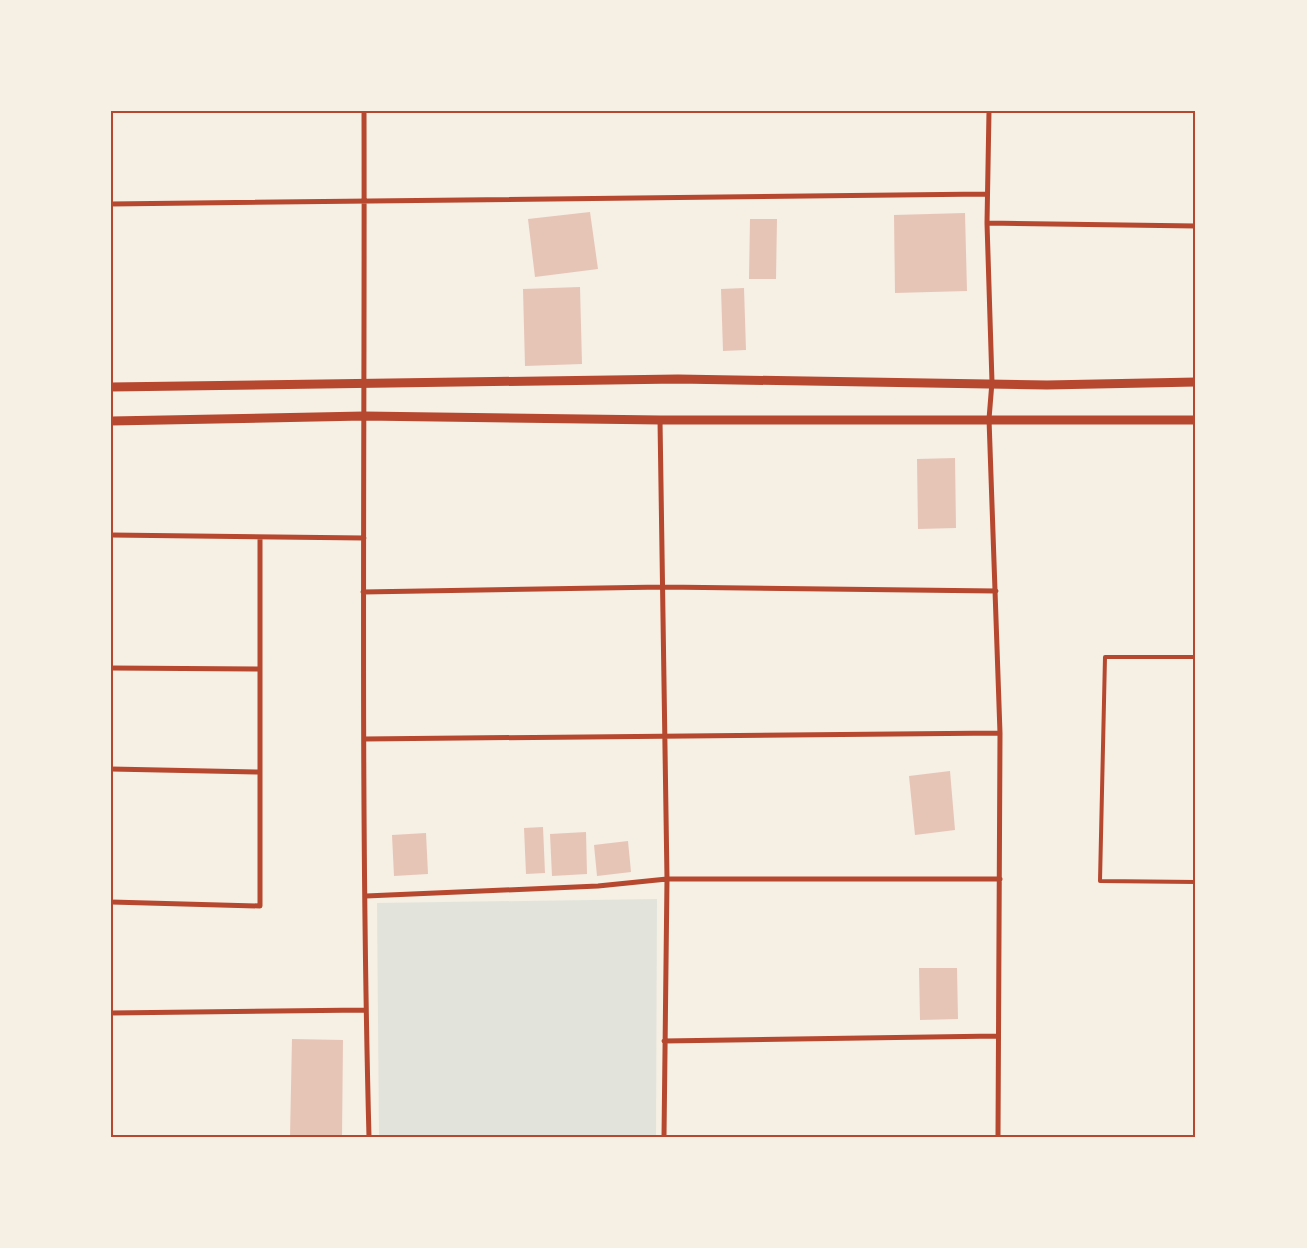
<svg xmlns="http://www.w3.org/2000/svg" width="1307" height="1248" font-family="Ubuntu,sans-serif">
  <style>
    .green { fill: #e2e4dc }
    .building { fill: #e6c5b7 }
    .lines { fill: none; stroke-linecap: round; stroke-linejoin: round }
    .service { stroke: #b5482f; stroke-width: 4 }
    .minor { stroke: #b5482f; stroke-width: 5 }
    .tertiary { stroke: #b5482f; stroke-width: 9 }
    .neatline { fill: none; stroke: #b5482f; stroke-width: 2 }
  </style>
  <rect width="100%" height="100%" fill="#f6efe4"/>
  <path class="green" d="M 657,899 L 656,1137 L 379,1137 L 377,903 Z"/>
  <path class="building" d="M 590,212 L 598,269 L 535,277 L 528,219 Z
    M 965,213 L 967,291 L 895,293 L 894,215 Z
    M 750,219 L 777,219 L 776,279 L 749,279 Z
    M 580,287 L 582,364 L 525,366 L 523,289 Z
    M 744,288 L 746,350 L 723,351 L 721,289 Z
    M 955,458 L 956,528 L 918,529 L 917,459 Z
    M 950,771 L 955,830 L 915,835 L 909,776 Z
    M 543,827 L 545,873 L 526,874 L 524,828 Z
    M 586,832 L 587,874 L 552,876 L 550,834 Z
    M 426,833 L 428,874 L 394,876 L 392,835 Z
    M 628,841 L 631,872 L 597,876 L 594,845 Z
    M 919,968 L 957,968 L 958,1019 L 920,1020 Z
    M 292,1039 L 343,1040 L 342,1137 L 290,1137 Z"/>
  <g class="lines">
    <path class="service" d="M 1196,657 L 1105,657 L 1100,881 L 1196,882"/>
    <path class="minor" d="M 364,111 C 365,453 360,795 369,1137
      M 989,111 L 987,223 L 992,382 L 989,419 L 1000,733 L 998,1137
      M 111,204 L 986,194
      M 987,223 L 1196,226
      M 660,420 L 667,879 L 664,1137
      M 111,535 L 364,538
      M 363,592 L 663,587 L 996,591
      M 111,668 L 260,669
      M 364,739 L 1000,733
      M 111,769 L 260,772
      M 366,896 L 598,886 L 667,879 L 1000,879
      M 111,902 L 260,906 L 260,537
      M 111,1013 L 365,1010
      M 664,1041 L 997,1036"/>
    <path class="tertiary" d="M 111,387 L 678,379 L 1047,385 L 1196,382
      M 111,421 L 364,416 L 660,420 L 1196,420"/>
  </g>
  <rect width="1307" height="1248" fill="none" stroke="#f6efe4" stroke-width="225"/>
  <rect x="112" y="112" width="1082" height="1024" class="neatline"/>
</svg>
